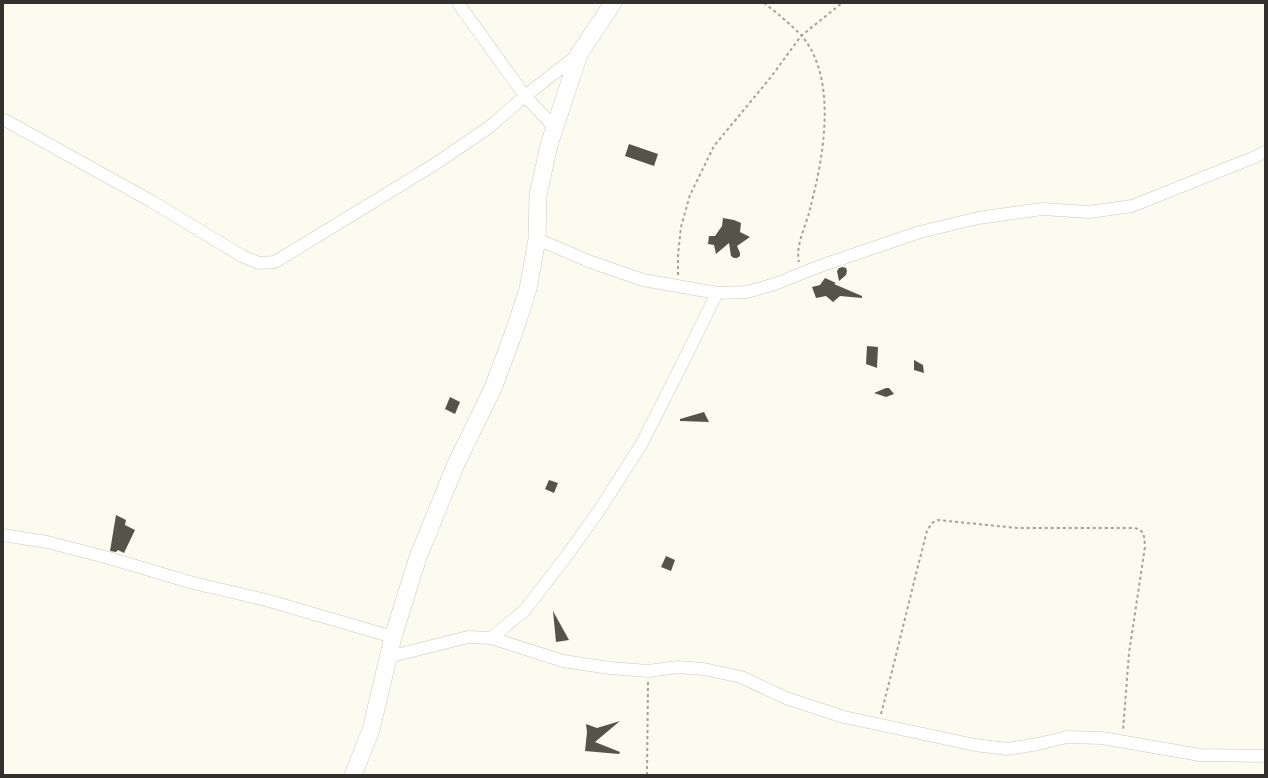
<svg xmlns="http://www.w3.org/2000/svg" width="1268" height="778" font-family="'Fira Sans',sans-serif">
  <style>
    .building { fill: #54544a }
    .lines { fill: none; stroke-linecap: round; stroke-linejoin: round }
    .street-casing { stroke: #cacabd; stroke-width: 13 }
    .secondary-casing { stroke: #cacabd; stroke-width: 18 }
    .path { stroke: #a4a39a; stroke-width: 2; stroke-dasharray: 3 3; stroke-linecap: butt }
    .street { stroke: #fff; stroke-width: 12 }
    .secondary { stroke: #fff; stroke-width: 17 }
  </style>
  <rect width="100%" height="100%" fill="#fcfbef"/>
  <path class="building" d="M 629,144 L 658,154 L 654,166 L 625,156 Z
    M 723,218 L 734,220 L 741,223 L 740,232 L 750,237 L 737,246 L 740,253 L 740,256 L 737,258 L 734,258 L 731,256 L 729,243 L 716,254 L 714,245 L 708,244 L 709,236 L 715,236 L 722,226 Z
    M 843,267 L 846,268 L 847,271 L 846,275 L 839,281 L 837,271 L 839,268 Z
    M 825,278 L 836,283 L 834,284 L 862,296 L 862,298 L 840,296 L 833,302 L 826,296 L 816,298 L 812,287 L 820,285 Z
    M 867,346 L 878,347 L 877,368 L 866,364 Z
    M 914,360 L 923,365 L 924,373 L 914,370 Z
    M 886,388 L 889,388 L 894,394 L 886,397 L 874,393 Z
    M 450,397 L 460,402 L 455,414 L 445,409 Z
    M 704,412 L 709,422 L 680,421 L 680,419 Z
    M 549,480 L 558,483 L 554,493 L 545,489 Z
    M 116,515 L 126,520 L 125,525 L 135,530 L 124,553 L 118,550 L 116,552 L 110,551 Z
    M 666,556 L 675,560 L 671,571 L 661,567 Z
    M 553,611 L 569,640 L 556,642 Z
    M 620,721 L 595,742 L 620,752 L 619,754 L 585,751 L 587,732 L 586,724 L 597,728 Z"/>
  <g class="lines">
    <defs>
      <path id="street" d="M 458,3 L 525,96 L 555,128
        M 3,119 L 151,201 L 242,256 L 259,263 L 275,262 L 432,166 L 488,128 L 525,96 L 579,54
        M 537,239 L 591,262 L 643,280 L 717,293 L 747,292 L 775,284 L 820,266 L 920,232 L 978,218 L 1042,209 L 1089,212 L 1132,206 L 1255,157 L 1265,152
        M 3,535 L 47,542 L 109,558 L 193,583 L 266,600 L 393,637
        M 491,638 L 525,610 L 565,558 L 598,512 L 641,445 L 681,366 L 717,293
        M 388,657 L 468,637 L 491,638 L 563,661 L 610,668 L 648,671 L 678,667 L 704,669 L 741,677 L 786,698 L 844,717 L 975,745 L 1007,749 L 1038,744 L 1067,737 L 1102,738 L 1200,755 L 1265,756"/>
      <path id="secondary" d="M 353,775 L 371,730 L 393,637 L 418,557 L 456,464 L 493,388 L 514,332 L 528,289 L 537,239 L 538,195 L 549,145 L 579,54 L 613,3"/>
    </defs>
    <use href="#street" class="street-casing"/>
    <use href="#secondary" class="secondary-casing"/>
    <path class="path" d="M 764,3 C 776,12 790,24 801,35 C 839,79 823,159 810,209 C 806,226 795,246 799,262
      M 678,275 L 678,255 L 681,227 L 690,195 L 714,146 L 771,77 L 801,36 L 842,3
      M 881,714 C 897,653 911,592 927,531 L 932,523 L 938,520 L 1017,528 L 1132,528 C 1145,529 1144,535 1145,547 L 1129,653 L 1123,731
      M 647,775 L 648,682"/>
    <use href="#street" class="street"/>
    <use href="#secondary" class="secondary"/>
  </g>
  <rect width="1268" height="778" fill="none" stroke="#32312d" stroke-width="8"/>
</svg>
